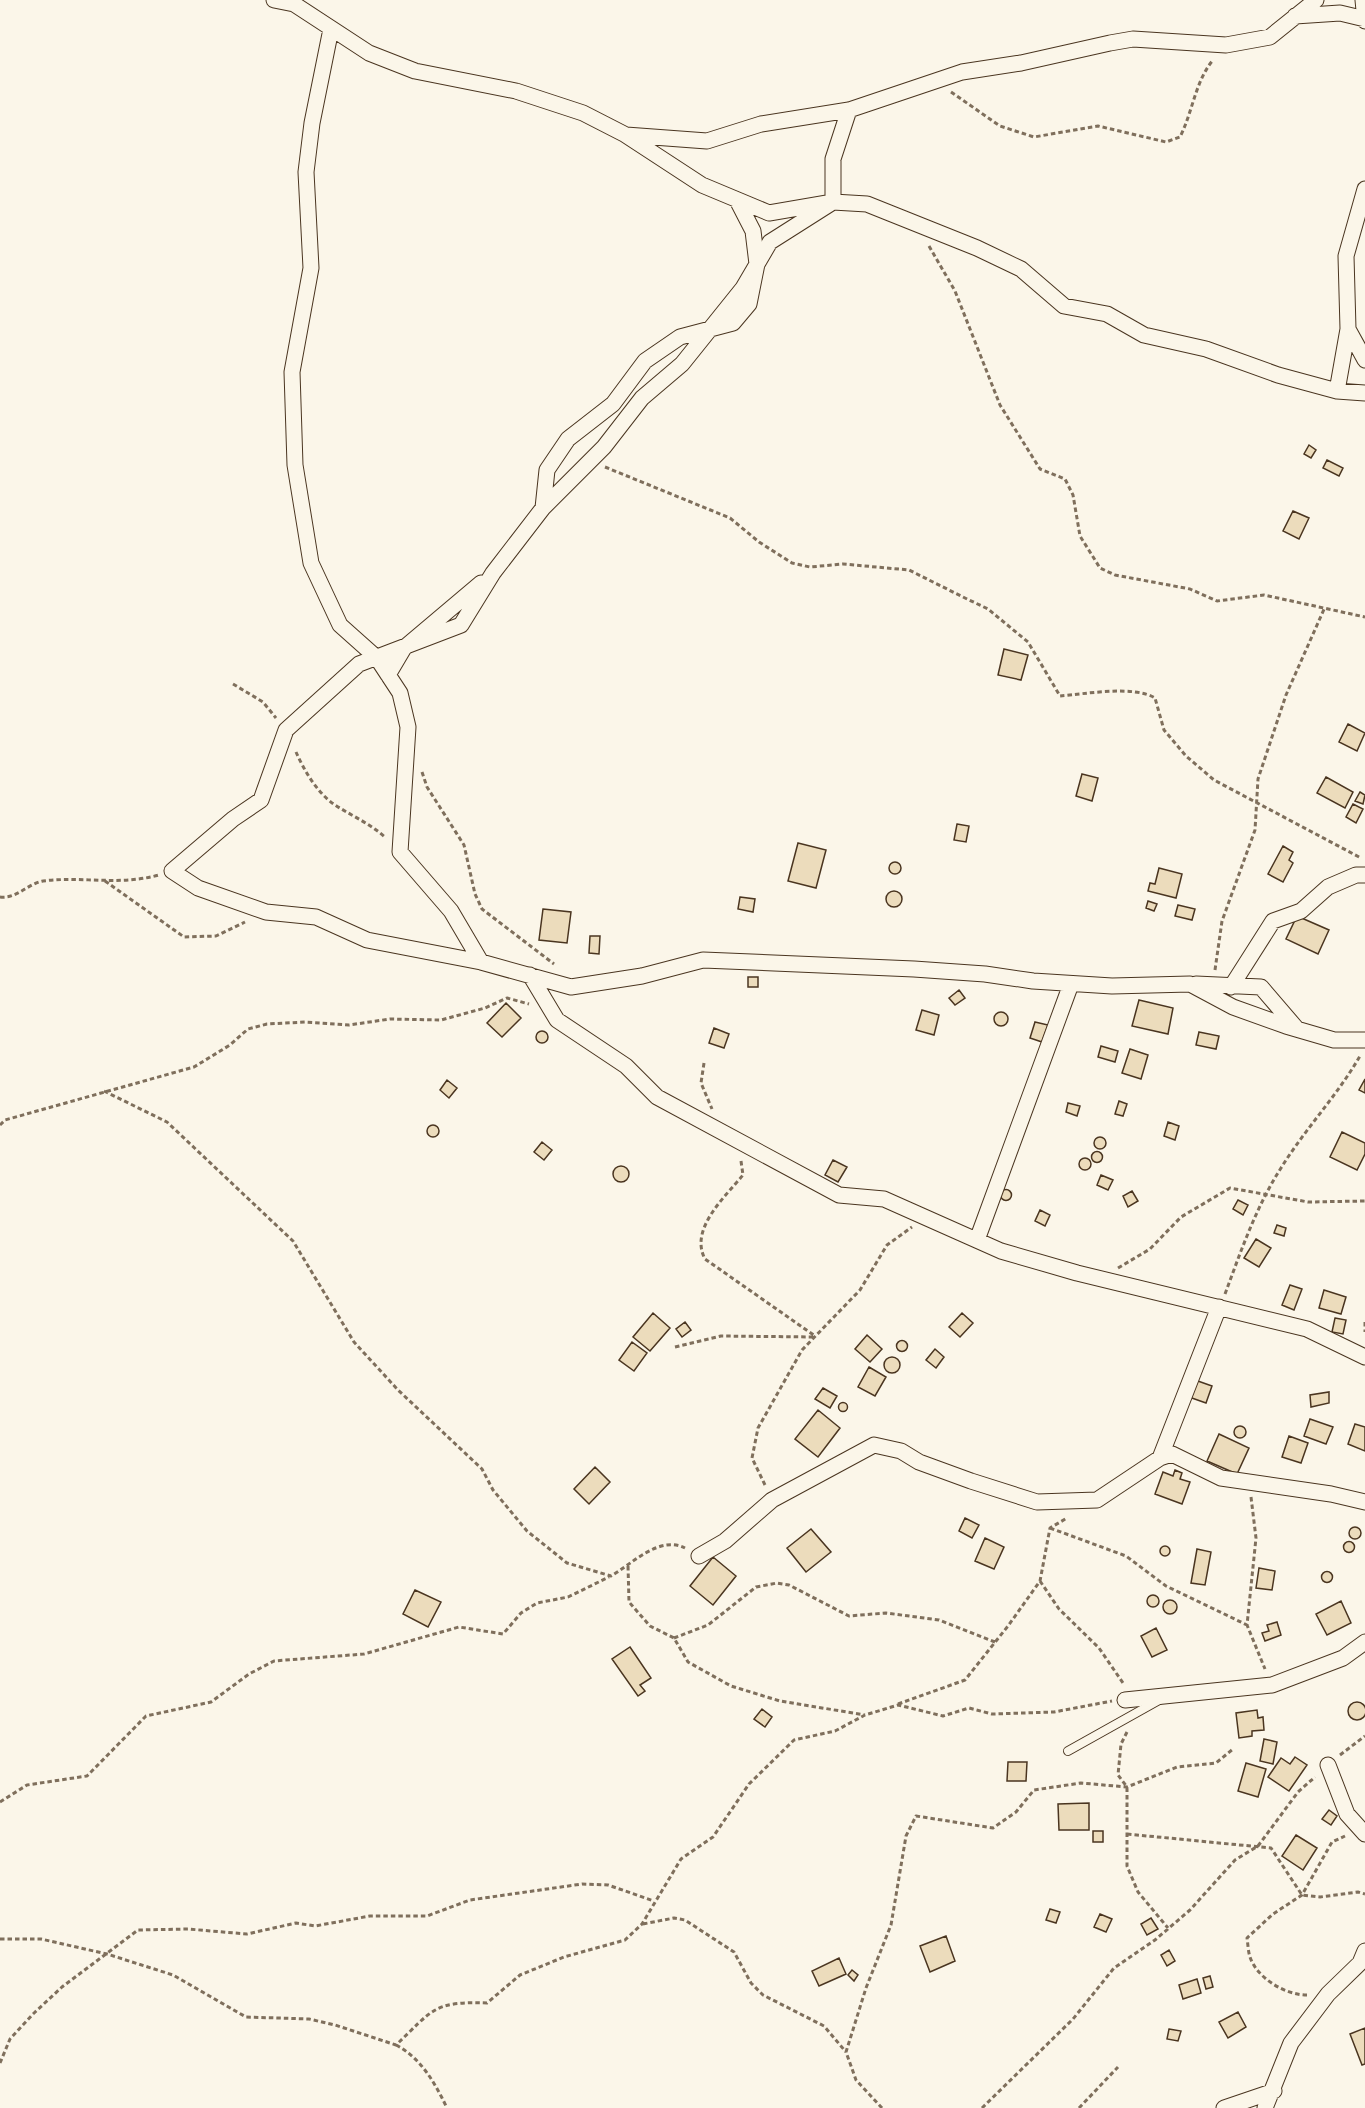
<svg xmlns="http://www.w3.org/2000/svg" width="1365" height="2108" font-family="Bitter,serif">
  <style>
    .building { fill: #ecdcbc; stroke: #4a3520; stroke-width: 1.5 }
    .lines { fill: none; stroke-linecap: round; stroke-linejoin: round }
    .service-casing { stroke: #4a3520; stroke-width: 10 }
    .minor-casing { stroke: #4a3520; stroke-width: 17 }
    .path { stroke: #7f6f5c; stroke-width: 3; stroke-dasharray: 4.5 3; stroke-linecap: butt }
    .service { stroke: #fbf6e9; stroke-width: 8 }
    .minor { stroke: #fbf6e9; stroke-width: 15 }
  </style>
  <rect width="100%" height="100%" fill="#fbf6e9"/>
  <path class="building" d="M 1309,445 L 1316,450 L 1311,458 L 1304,454 Z
    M 1327,460 L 1343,468 L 1339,476 L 1323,468 Z
    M 1293,511 L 1309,518 L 1299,539 L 1283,531 Z
    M 1004,649 L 1028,655 L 1021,680 L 998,675 Z
    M 1348,724 L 1365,733 L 1357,751 L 1339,742 Z
    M 1082,774 L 1098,778 L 1092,801 L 1076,796 Z
    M 1326,777 L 1353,792 L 1345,808 L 1317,793 Z
    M 1360,792 L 1365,795 L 1363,804 L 1355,801 Z
    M 1353,804 L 1363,809 L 1356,823 L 1346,817 Z
    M 957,824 L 969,826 L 966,842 L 954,840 Z
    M 798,843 L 826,850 L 816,888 L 788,881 Z
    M 1283,846 L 1293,852 L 1289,860 L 1293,863 L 1283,882 L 1268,874 Z
    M889 868a6 6 0 1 1 12 0a6 6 0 1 1-12 0Z
    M 1159,868 L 1182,874 L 1176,898 L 1148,891 L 1150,883 L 1155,884 Z
    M886 899a8 8 0 1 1 16 0a8 8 0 1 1-16 0Z
    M 740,897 L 755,899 L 753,912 L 738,909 Z
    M 1148,901 L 1157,904 L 1154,911 L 1146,908 Z
    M 1178,905 L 1195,909 L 1192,920 L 1175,916 Z
    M 543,909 L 571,912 L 567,943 L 539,940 Z
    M 1297,916 L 1329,930 L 1318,954 L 1286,939 Z
    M 590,936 L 600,936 L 599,954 L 589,953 Z
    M 748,977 L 758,977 L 758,987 L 748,987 Z
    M 959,990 L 965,998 L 955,1005 L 949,998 Z
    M 1139,1000 L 1173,1008 L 1168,1034 L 1132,1026 Z
    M 506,1003 L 521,1018 L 502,1037 L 487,1023 Z
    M 922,1010 L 939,1015 L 934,1035 L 916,1030 Z
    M994 1019a7 7 0 1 1 14 0a7 7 0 1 1-14 0Z
    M 1035,1022 L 1048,1025 L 1042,1042 L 1030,1038 Z
    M 714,1028 L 729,1034 L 724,1048 L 709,1043 Z
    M536 1037a6 6 0 1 1 12 0a6 6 0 1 1-12 0Z
    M 1199,1032 L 1219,1036 L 1216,1049 L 1196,1045 Z
    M 1101,1046 L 1118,1051 L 1115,1062 L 1098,1057 Z
    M 1130,1049 L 1148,1055 L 1141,1079 L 1122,1073 Z
    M 1365,1079 L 1365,1093 L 1359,1090 Z
    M 447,1080 L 457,1088 L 449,1098 L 440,1090 Z
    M 1119,1101 L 1127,1104 L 1123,1116 L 1115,1114 Z
    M 1068,1103 L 1080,1106 L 1077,1116 L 1066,1112 Z
    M 1168,1122 L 1179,1126 L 1175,1140 L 1164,1136 Z
    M427 1131a6 6 0 1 1 12 0a6 6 0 1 1-12 0Z
    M 1342,1132 L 1365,1143 L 1365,1154 L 1357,1170 L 1330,1157 Z
    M1094 1143a6 6 0 1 1 12 0a6 6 0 1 1-12 0Z
    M 542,1142 L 552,1150 L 544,1160 L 534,1152 Z
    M1091.5 1157a5.5 5.5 0 1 1 11 0a5.5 5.5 0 1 1-11 0Z
    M1079 1164a6 6 0 1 1 12 0a6 6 0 1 1-12 0Z
    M 833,1160 L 847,1167 L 838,1182 L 825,1175 Z
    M613 1174a8 8 0 1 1 16 0a8 8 0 1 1-16 0Z
    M 1101,1175 L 1113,1180 L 1108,1190 L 1097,1185 Z
    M1000.5 1195a5.5 5.5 0 1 1 11 0a5.5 5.5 0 1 1-11 0Z
    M 1132,1191 L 1138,1201 L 1128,1207 L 1123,1196 Z
    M 1238,1200 L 1248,1205 L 1243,1215 L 1233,1209 Z
    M 1040,1210 L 1050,1215 L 1045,1226 L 1035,1221 Z
    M 1277,1225 L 1286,1228 L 1284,1236 L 1274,1233 Z
    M 1256,1239 L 1271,1248 L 1259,1267 L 1244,1258 Z
    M 1290,1285 L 1302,1289 L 1294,1310 L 1282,1305 Z
    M 1324,1290 L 1346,1297 L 1341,1314 L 1319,1308 Z
    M 653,1313 L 670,1328 L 650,1351 L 633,1337 Z
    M 962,1313 L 973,1323 L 960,1337 L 949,1327 Z
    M 1335,1318 L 1346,1320 L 1343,1334 L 1332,1332 Z
    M 685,1322 L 691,1330 L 682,1337 L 676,1329 Z
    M 867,1335 L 882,1349 L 870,1362 L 855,1349 Z
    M896.5 1346a5.5 5.5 0 1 1 11 0a5.5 5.5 0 1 1-11 0Z
    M 632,1342 L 647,1353 L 634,1371 L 619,1360 Z
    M 935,1349 L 944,1357 L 936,1368 L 926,1360 Z
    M884 1365a8 8 0 1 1 16 0a8 8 0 1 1-16 0Z
    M 869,1367 L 886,1377 L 875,1396 L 858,1387 Z
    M 1195,1380 L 1212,1386 L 1206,1403 L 1189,1397 Z
    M 823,1388 L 837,1396 L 830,1408 L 815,1399 Z
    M 1329,1392 L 1329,1403 L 1311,1407 L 1310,1395 Z
    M838.5 1407a4.5 4.5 0 1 1 9 0a4.5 4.5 0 1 1-9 0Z
    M 818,1410 L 840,1428 L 818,1457 L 795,1439 Z
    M 1310,1419 L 1333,1427 L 1326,1444 L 1304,1436 Z
    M 1355,1424 L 1365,1427 L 1365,1451 L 1348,1444 Z
    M1234 1432a6 6 0 1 1 12 0a6 6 0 1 1-12 0Z
    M 1219,1434 L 1249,1448 L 1237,1474 L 1207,1461 Z
    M 1289,1436 L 1308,1443 L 1301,1463 L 1282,1457 Z
    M 595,1467 L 610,1482 L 589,1504 L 574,1489 Z
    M 1175,1470 L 1182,1473 L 1180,1479 L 1190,1482 L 1182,1504 L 1155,1494 L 1163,1472 L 1173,1476 Z
    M 965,1518 L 979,1525 L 972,1538 L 959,1531 Z
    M1349 1533a6 6 0 1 1 12 0a6 6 0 1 1-12 0Z
    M 811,1529 L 831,1552 L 806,1572 L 787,1548 Z
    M 985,1538 L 1004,1547 L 994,1569 L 975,1561 Z
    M1343.5 1547a5.5 5.5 0 1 1 11 0a5.5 5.5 0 1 1-11 0Z
    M1160 1551a5 5 0 1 1 10 0a5 5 0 1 1-10 0Z
    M 1197,1549 L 1211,1552 L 1205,1585 L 1191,1583 Z
    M 713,1557 L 736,1576 L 713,1605 L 690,1586 Z
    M 1259,1568 L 1275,1571 L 1272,1590 L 1256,1588 Z
    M1321.5 1577a5.5 5.5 0 1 1 11 0a5.5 5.5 0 1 1-11 0Z
    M 415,1590 L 441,1602 L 428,1627 L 403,1614 Z
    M1147 1601a6 6 0 1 1 12 0a6 6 0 1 1-12 0Z
    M1163 1607a7 7 0 1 1 14 0a7 7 0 1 1-14 0Z
    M 1341,1601 L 1351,1623 L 1327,1635 L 1316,1614 Z
    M 1277,1622 L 1281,1635 L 1265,1641 L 1262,1633 L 1269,1631 L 1267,1625 Z
    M 1156,1628 L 1167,1650 L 1152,1657 L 1141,1636 Z
    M 630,1647 L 651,1678 L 640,1685 L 645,1691 L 638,1696 L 612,1659 Z
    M1348 1711a9 9 0 1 1 18 0a9 9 0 1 1-18 0Z
    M 762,1709 L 772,1717 L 765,1727 L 754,1719 Z
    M 1257,1710 L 1258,1718 L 1263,1717 L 1264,1730 L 1252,1731 L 1252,1736 L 1239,1738 L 1236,1713 Z
    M 1264,1739 L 1277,1742 L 1273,1764 L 1260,1761 Z
    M 1295,1757 L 1307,1765 L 1289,1791 L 1268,1777 L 1281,1758 L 1290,1764 Z
    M 1008,1762 L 1027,1762 L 1026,1781 L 1007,1781 Z
    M 1246,1763 L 1266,1769 L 1258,1797 L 1238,1791 Z
    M 1089,1803 L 1089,1830 L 1059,1830 L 1058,1804 Z
    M 1329,1810 L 1337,1816 L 1331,1825 L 1322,1819 Z
    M 1093,1831 L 1103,1831 L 1103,1842 L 1093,1842 Z
    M 1296,1835 L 1317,1848 L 1303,1870 L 1282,1856 Z
    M 1050,1909 L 1060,1912 L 1056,1923 L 1046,1920 Z
    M 1100,1914 L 1112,1919 L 1106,1932 L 1094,1927 Z
    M 1151,1918 L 1158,1929 L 1147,1935 L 1141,1924 Z
    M 946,1936 L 955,1961 L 930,1972 L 920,1946 Z
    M 1169,1950 L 1175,1961 L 1167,1966 L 1161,1955 Z
    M 839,1958 L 846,1974 L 819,1986 L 812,1971 Z
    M 852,1970 L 858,1975 L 854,1981 L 848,1975 Z
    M 1210,1976 L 1213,1987 L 1206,1989 L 1203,1978 Z
    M 1197,1979 L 1201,1993 L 1183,1999 L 1179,1985 Z
    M 1238,2012 L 1246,2027 L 1228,2038 L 1219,2022 Z
    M 1365,2028 L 1365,2064 L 1362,2065 L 1350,2034 Z
    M 1169,2029 L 1181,2031 L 1178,2041 L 1167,2039 Z"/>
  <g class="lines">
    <defs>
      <path id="service" d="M 1068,1751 L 1161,1699"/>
      <path id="minor" d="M 274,0 L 294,4 L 369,53 L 415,71 L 516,91 L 583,113 L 624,134 L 702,185 L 769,213 L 833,202 L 867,204 L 977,248 L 1021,269 L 1064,306 L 1107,314 L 1144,335 L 1206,349 L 1278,375 L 1337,391 L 1365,393
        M 1363,0 L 1365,21
        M 1295,16 L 1340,13 L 1365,19
        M 331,29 L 312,123 L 306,172 L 311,268 L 292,372 L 295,465 L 311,563 L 340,625 L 377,658 L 400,693 L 408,727 L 400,852 L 451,911 L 481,962
        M 849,110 L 833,159 L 833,202 L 770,242 L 743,288 L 682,364 L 642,398 L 604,447 L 543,508 L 493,573 L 461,625 L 359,664 L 286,730 L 261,800 L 233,819 L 172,871 L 198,888 L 266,912 L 316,917 L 367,940 L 481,962 L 571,987 L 642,976 L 703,960 L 914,969 L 985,974 L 1033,981 L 1112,986 L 1190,984 L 1233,1007 L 1286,1026 L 1334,1040 L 1365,1040
        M 626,135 L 707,141 L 761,124 L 849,110 L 962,72 L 1021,63 L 1110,43 L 1133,39 L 1226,45 L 1270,37 L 1316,0
        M 1348,329 L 1365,360
        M 1337,391 L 1348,329 L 1346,256 L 1365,189
        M 543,508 L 547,470 L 568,439 L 613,404 L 645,361 L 680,337 L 733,323 L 749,304 L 757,264 L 753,231 L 737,200
        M 388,675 L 404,648 L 481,583
        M 530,975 L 557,1020 L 626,1066 L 657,1097 L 839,1195 L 884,1199 L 1001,1251 L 1077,1273 L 1307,1329 L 1365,1357
        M 1196,984 L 1261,987 L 1297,1029
        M 1231,987 L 1273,921 L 1301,911 L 1328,887 L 1356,875 L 1365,875
        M 977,1240 L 1071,984
        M 1160,1458 L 1219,1307
        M 699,1556 L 725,1541 L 772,1500 L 874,1445 L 901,1451 L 919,1462 L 971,1481 L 1037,1502 L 1097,1500 L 1160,1458 L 1172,1454 L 1221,1478 L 1331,1494 L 1365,1502
        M 1125,1700 L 1272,1685 L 1343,1658 L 1365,1642
        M 1328,1765 L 1347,1814 L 1365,1834
        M 1224,2108 L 1274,2091
        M 1265,2108 L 1291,2043 L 1328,1994 L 1360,1963 L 1365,1951"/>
    </defs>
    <use href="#service" class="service-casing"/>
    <use href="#minor" class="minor-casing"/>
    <path class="path" d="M 951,92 L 1000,126 L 1034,137 L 1098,126 L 1166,142 L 1180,137 C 1193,111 1195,82 1213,60
      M 929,246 L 955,291 L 1000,405 L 1040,469 L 1065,479 L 1073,495 L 1080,536 L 1100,568 L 1115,575 L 1190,589 L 1217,601 L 1264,595 L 1365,617
      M 605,467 L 730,518 L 759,542 L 792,563 L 810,567 L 843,564 L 909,570 L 965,598 L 988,609 L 1028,642 L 1060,696 C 1085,694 1134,685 1155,698 L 1164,730 L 1186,756 L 1214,780 L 1361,858
      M 233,684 L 263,702 L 276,718
      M 296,752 C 304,770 317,793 335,805 C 352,816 371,824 386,838
      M 422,772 L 427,787 L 464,845 L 475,894 L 482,909 L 554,964
      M 105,881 L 184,937 L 216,936 L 245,922
      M 0,897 C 17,899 27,884 43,881 C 82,876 119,886 159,875
      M 1215,970 L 1222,921 L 1255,830 L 1258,779 L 1286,695 L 1325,607
      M 704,1063 L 701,1083 L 712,1109
      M 104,1091 L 167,1122 L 293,1241 L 354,1342 L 398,1390 L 482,1469 L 493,1490 L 527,1531 L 567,1563 L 611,1576 C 632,1564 659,1535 685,1548
      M 0,1125 L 5,1120 L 194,1067 L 230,1045 L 248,1029 L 267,1024 L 305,1022 L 349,1025 L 390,1019 L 441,1020 L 485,1008 L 507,998 L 529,1004
      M 741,1161 L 743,1175 C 725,1197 689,1229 705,1259 L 815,1336
      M 1118,1268 L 1150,1249 L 1181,1217 L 1230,1188 L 1308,1202 L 1365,1201
      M 1225,1294 C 1241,1251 1256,1207 1281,1168 C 1305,1129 1337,1096 1360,1056
      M 1365,1322 L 1365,1332
      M 675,1347 L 721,1336 L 814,1337
      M 765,1485 L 752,1458 L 758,1428 L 802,1350 L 860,1290 L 887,1245 L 912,1227
      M 1251,1497 L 1256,1538 L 1247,1625 L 1265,1669
      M 1050,1528 L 1126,1556 L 1166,1586 L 1247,1625
      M 628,1566 L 629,1602 L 650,1626 L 674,1638 L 688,1662 L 731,1686 L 780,1701 L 865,1715
      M 1040,1581 L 1059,1609 L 1099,1648 L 1123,1683
      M 674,1638 L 708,1625 L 756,1587 L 777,1583 L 789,1585 L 849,1616 L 886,1613 L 939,1620 L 995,1642
      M 898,1704 L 965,1680 L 1008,1626 L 1040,1581 L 1050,1528 L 1067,1518
      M 1127,1732 L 1121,1744 L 1118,1775 L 1127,1787 L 1127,1866 L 1138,1892 L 1168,1928
      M 1340,1755 L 1365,1736
      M 0,1802 L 27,1785 L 87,1776 L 146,1716 L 211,1702 L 249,1674 L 274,1661 L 364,1654 L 459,1627 L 503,1634 L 521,1613 L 537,1603 L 568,1597 L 609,1577
      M 1127,1834 L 1271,1848 L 1302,1895 L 1320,1897 L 1358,1892 L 1365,1894
      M 643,1924 L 674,1918 L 685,1920 L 734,1952 L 751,1983 L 763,1995 L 824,2026 L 846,2052
      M 0,1939 L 41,1939 L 107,1954 L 173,1975 L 246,2017 L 309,2019 L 335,2025 L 396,2045 C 433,2010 433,2001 487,2003 L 520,1975 L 564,1957 L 625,1940 L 642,1924 L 681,1859 L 713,1837 L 749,1784 L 794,1740 L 835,1731 L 865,1715 L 898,1705 L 943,1716 L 969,1708 L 992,1714 L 1054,1712 L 1112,1701
      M 1307,1995 C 1285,1995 1257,1978 1250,1957 C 1248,1951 1248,1944 1247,1938 L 1273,1914 L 1302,1895 L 1332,1842 L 1345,1836
      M 396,2045 C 421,2058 435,2083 447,2108
      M 0,2063 L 10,2039 L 33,2014 L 62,1987 L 138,1930 L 188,1929 L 247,1934 L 296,1923 L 315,1926 L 370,1916 L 427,1916 L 470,1900 L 582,1884 L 608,1885 L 654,1901
      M 882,2108 L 856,2080 L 846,2052 L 866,1988 L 891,1925 L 906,1836 L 916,1816 L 993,1828 L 1016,1812 L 1034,1790 L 1081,1783 L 1127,1787 L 1177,1767 L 1216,1763 L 1233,1749
      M 982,2108 L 1073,2019 L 1114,1968 L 1155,1940 L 1190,1910 L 1235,1860 L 1258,1846 L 1298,1792 L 1315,1777
      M 1079,2108 L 1118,2067"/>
    <use href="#service" class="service"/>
    <use href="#minor" class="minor"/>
  </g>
</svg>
